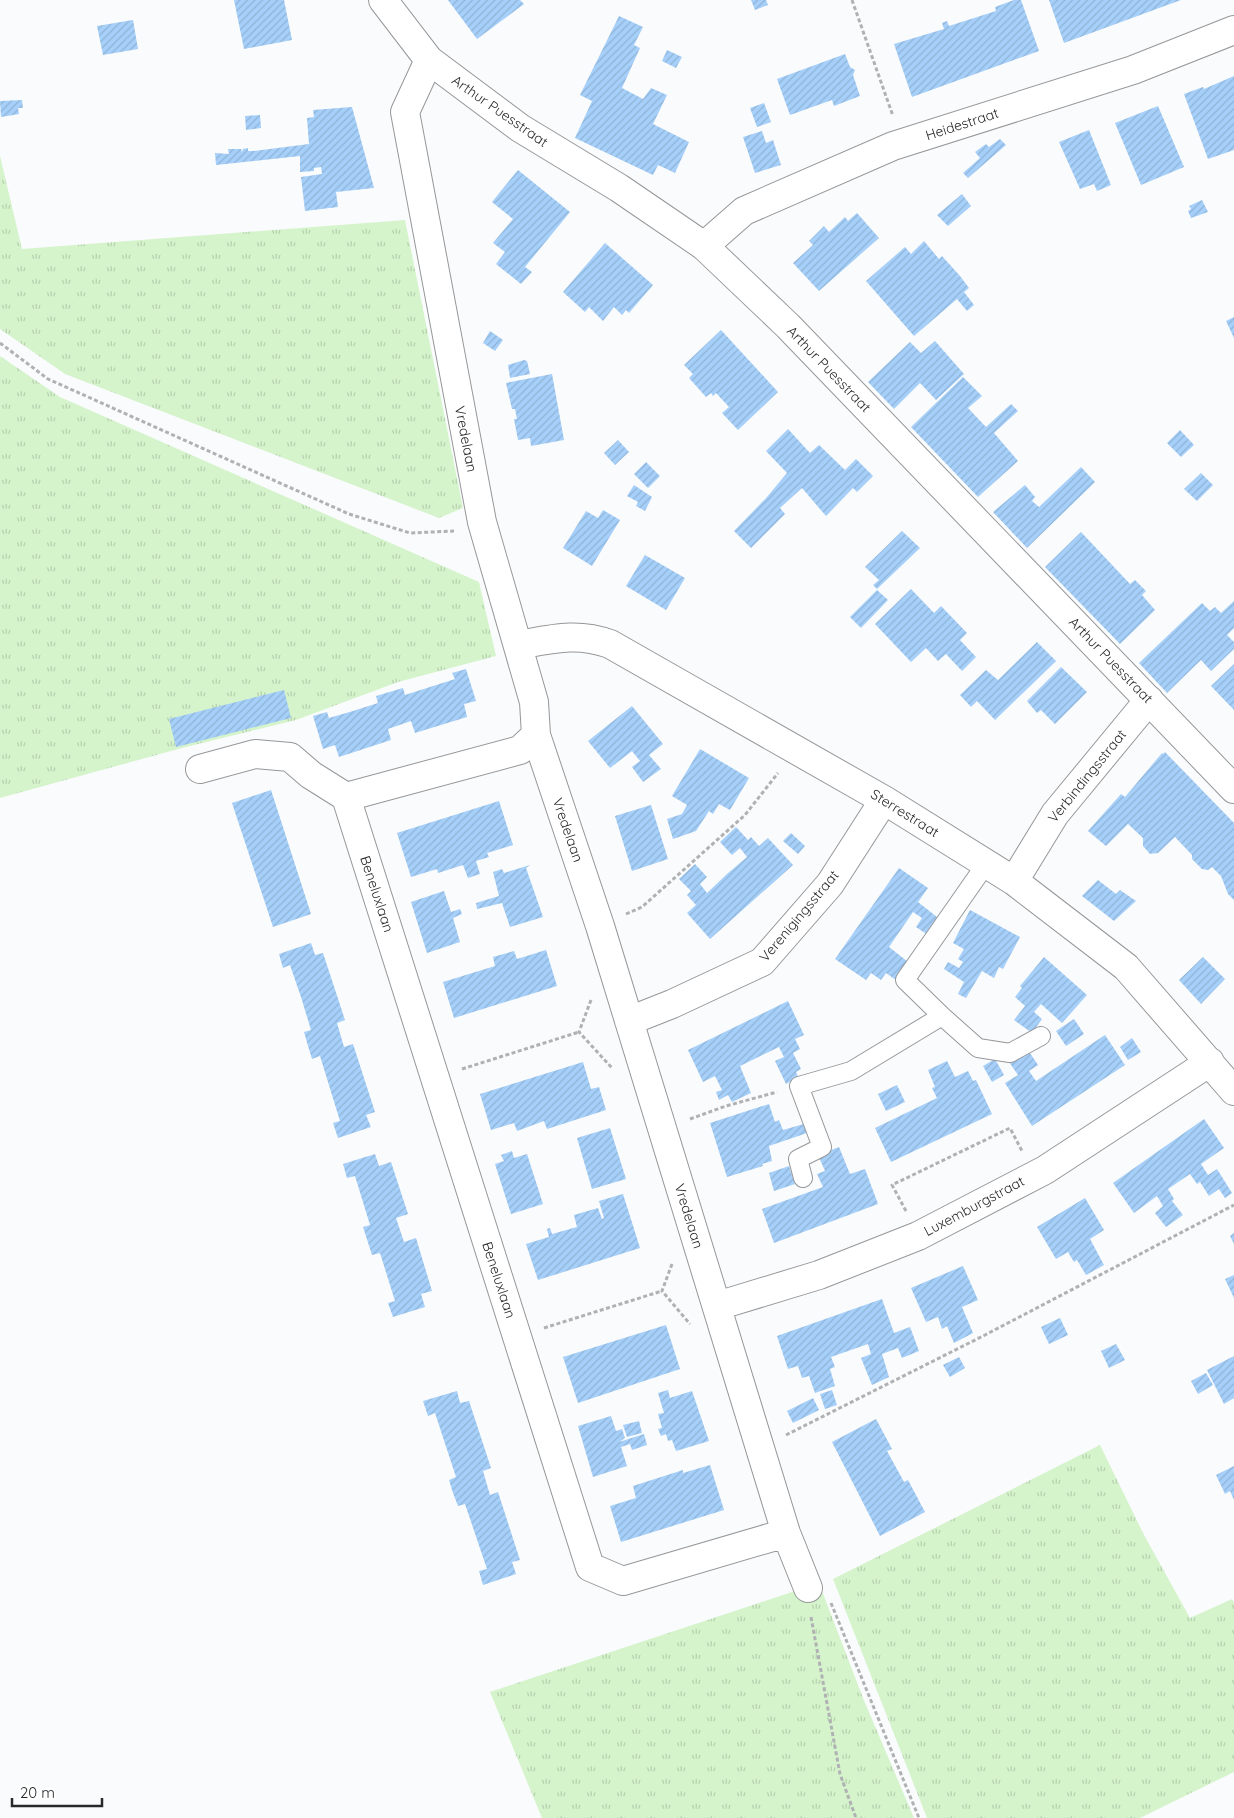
<svg xmlns="http://www.w3.org/2000/svg" width="1234" height="1818" font-family="Quicksand,sans-serif">
  <style>
    .grass { fill: url(#grass-tufts) }
    .building { fill: url(#building-hatch) }
    .lines { fill: none; stroke-linecap: round; stroke-linejoin: round }
    .service-casing { stroke: #969799; stroke-width: 20 }
    .minor-casing { stroke: #969799; stroke-width: 30 }
    .tertiary-casing { stroke: #969799; stroke-width: 30 }
    .path { stroke: #b0b1b3; stroke-width: 3; stroke-dasharray: 4 2.5; stroke-linecap: butt }
    .service { stroke: #fff; stroke-width: 18 }
    .minor { stroke: #fff; stroke-width: 28 }
    .tertiary { stroke: #fff; stroke-width: 28 }
    .labels { text-anchor: middle; stroke-width: 5; stroke-linejoin: round; paint-order: stroke }
    .street-label { font-size: 14px; fill: #272829; stroke: #fff }
  </style>
  <defs>
    <pattern id="grass-tufts" width="24" height="20" patternUnits="userSpaceOnUse" patternTransform="scale(1.25)"><rect width="24" height="20" fill="#d5f4cc"/><path d="M3 7l-1-3M5 7V3M7 7l1-3M15 17l-1-3M17 17v-4M19 17l1-3" fill="none" stroke="#b7d1af"/></pattern>
    <pattern id="building-hatch" width="6" height="6" patternUnits="userSpaceOnUse" patternTransform="scale(1.25)"><rect width="6" height="6" fill="#a6d0fa"/><path d="M-1 1l2-2M0 6l6-6M5 7l2-2" fill="none" stroke="#8fb3d6"/></pattern>
  </defs>
  <rect width="100%" height="100%" fill="#fafbfd"/>
  <path class="grass" d="M 0,156 L 22,249 L 405,220 L 463,508 L 439,518 L 65,374 L 0,329 Z
    M 0,356 L 60,397 L 479,582 L 496,656 L 398,682 L 296,720 L 182,748 L 0,798 Z
    M 1100,1445 L 1144,1535 L 1190,1618 L 1232,1599 L 1234,1603 L 1234,1772 L 1140,1818 L 927,1818 L 833,1579 Z
    M 819,1583 L 863,1698 L 914,1818 L 542,1818 L 490,1692 Z"/>
  <path class="building" d="M 234,0 L 284,0 L 292,40 L 244,49 Z
    M 448,0 L 520,0 L 524,4 L 477,39 Z
    M 751,0 L 766,0 L 768,5 L 755,10 Z
    M 1014,0 L 1021,0 L 1039,51 L 912,97 L 894,44 L 944,29 L 942,23 L 947,21 L 949,26 L 996,11 L 995,7 Z
    M 1049,0 L 1181,0 L 1064,43 Z
    M 619,16 L 643,27 L 634,45 L 640,48 L 622,88 L 643,99 L 651,88 L 667,95 L 653,124 L 689,142 L 675,173 L 658,165 L 653,175 L 575,138 L 592,101 L 580,95 Z
    M 133,20 L 138,49 L 103,55 L 97,26 Z
    M 667,50 L 682,57 L 676,68 L 662,61 Z
    M 845,54 L 850,67 L 855,70 L 853,75 L 860,96 L 834,106 L 832,100 L 790,115 L 777,79 Z
    M 1234,76 L 1234,150 L 1208,159 L 1184,94 L 1203,87 L 1204,89 Z
    M 22,100 L 23,108 L 18,108 L 19,114 L 1,117 L 0,101 Z
    M 764,103 L 771,122 L 757,127 L 750,108 Z
    M 1158,106 L 1184,167 L 1141,185 L 1115,123 Z
    M 352,107 L 374,188 L 336,192 L 338,207 L 305,211 L 301,177 L 322,174 L 321,167 L 314,168 L 314,171 L 300,172 L 300,156 L 216,165 L 215,153 L 229,154 L 228,149 L 241,149 L 242,152 L 243,149 L 248,148 L 248,151 L 253,151 L 309,144 L 307,118 L 314,117 L 313,110 Z
    M 260,115 L 261,128 L 246,130 L 245,116 Z
    M 1089,130 L 1111,185 L 1097,191 L 1094,184 L 1080,189 L 1059,142 Z
    M 762,131 L 766,143 L 773,140 L 781,165 L 755,173 L 743,137 Z
    M 1000,139 L 1006,145 L 968,178 L 963,173 L 980,158 L 975,152 L 986,144 L 989,147 Z
    M 518,170 L 570,212 L 525,267 L 532,272 L 521,284 L 496,264 L 505,252 L 493,243 L 513,219 L 492,202 Z
    M 962,194 L 971,206 L 948,226 L 937,215 Z
    M 1202,200 L 1208,212 L 1191,218 L 1188,211 L 1191,209 L 1189,206 Z
    M 857,213 L 879,238 L 819,291 L 793,263 L 813,245 L 809,241 L 824,226 L 829,232 L 845,217 L 848,221 Z
    M 924,241 L 939,259 L 942,256 L 960,276 L 969,288 L 964,292 L 974,305 L 967,311 L 957,299 L 914,336 L 866,281 L 905,247 L 911,254 Z
    M 605,243 L 653,285 L 629,313 L 626,310 L 622,315 L 614,307 L 603,321 L 589,307 L 585,312 L 563,292 Z
    M 1234,317 L 1234,338 L 1226,321 Z
    M 721,330 L 778,392 L 738,430 L 722,413 L 729,407 L 716,393 L 713,396 L 711,393 L 706,397 L 689,378 L 693,374 L 684,365 Z
    M 490,331 L 503,340 L 495,351 L 483,343 Z
    M 935,341 L 964,374 L 936,400 L 920,383 L 894,409 L 868,382 L 910,342 L 921,353 Z
    M 524,360 L 527,361 L 530,374 L 510,378 L 508,365 Z
    M 552,374 L 564,440 L 531,446 L 530,438 L 518,440 L 514,419 L 517,419 L 515,409 L 512,409 L 506,383 Z
    M 963,377 L 982,396 L 968,408 L 986,427 L 1011,404 L 1018,411 L 994,433 L 1018,461 L 978,497 L 911,427 Z
    M 788,429 L 810,453 L 819,445 L 845,470 L 856,459 L 873,476 L 857,492 L 853,488 L 826,516 L 802,488 L 780,508 L 785,514 L 751,548 L 734,531 L 767,497 L 787,473 L 766,451 Z
    M 1180,430 L 1194,445 L 1181,457 L 1167,443 Z
    M 618,440 L 629,452 L 615,465 L 604,453 Z
    M 646,462 L 660,476 L 648,488 L 634,474 Z
    M 1081,467 L 1095,482 L 1027,548 L 993,512 L 1025,485 L 1035,497 L 1032,501 L 1039,507 Z
    M 1201,473 L 1213,485 L 1197,501 L 1184,489 Z
    M 634,485 L 652,497 L 645,511 L 636,506 L 638,502 L 627,496 Z
    M 603,510 L 620,520 L 592,566 L 563,548 L 586,511 L 598,518 Z
    M 902,531 L 920,548 L 877,589 L 873,585 L 879,580 L 865,567 Z
    M 1081,532 L 1130,584 L 1135,580 L 1146,591 L 1142,595 L 1155,610 L 1120,644 L 1045,567 Z
    M 645,555 L 685,578 L 666,610 L 626,586 Z
    M 911,589 L 934,613 L 941,606 L 967,633 L 960,640 L 976,657 L 962,671 L 946,654 L 938,661 L 926,648 L 911,662 L 875,624 Z
    M 877,590 L 888,600 L 861,628 L 850,617 Z
    M 1234,601 L 1234,628 L 1227,635 L 1234,642 L 1234,649 L 1211,671 L 1201,660 L 1167,693 L 1139,663 L 1202,603 L 1210,611 L 1215,607 L 1221,613 Z
    M 1037,642 L 1056,661 L 995,720 L 977,701 L 971,707 L 960,695 L 986,670 L 998,680 Z
    M 1234,664 L 1234,710 L 1211,686 Z
    M 1061,667 L 1087,692 L 1055,724 L 1041,710 L 1037,713 L 1027,701 Z
    M 466,669 L 476,701 L 464,704 L 467,717 L 415,733 L 411,721 L 388,729 L 391,740 L 339,757 L 335,745 L 323,749 L 313,716 L 327,712 L 329,718 L 353,711 L 378,703 L 376,696 L 403,688 L 405,695 L 455,679 L 452,673 Z
    M 284,690 L 291,718 L 176,747 L 169,719 Z
    M 632,706 L 663,744 L 649,755 L 661,769 L 643,782 L 632,767 L 640,761 L 632,751 L 610,768 L 588,741 Z
    M 700,749 L 749,778 L 730,810 L 719,804 L 713,814 L 709,811 L 696,831 L 673,839 L 667,819 L 682,814 L 687,805 L 672,796 Z
    M 1165,752 L 1234,823 L 1234,900 L 1228,894 L 1221,876 L 1212,867 L 1208,870 L 1202,869 L 1192,859 L 1192,855 L 1175,837 L 1158,853 L 1150,854 L 1143,846 L 1143,838 L 1128,824 L 1106,846 L 1088,831 L 1121,794 L 1125,797 L 1162,753 L 1163,754 Z
    M 271,790 L 311,914 L 273,927 L 232,803 Z
    M 499,801 L 513,845 L 487,853 L 489,857 L 476,861 L 480,874 L 468,878 L 463,865 L 438,873 L 437,869 L 411,877 L 397,833 Z
    M 651,805 L 668,859 L 632,871 L 615,816 Z
    M 736,827 L 748,840 L 751,837 L 759,846 L 768,838 L 793,865 L 710,939 L 687,913 L 696,905 L 687,895 L 691,891 L 679,879 L 695,864 L 707,877 L 700,884 L 707,893 L 727,874 L 747,857 L 740,848 L 732,855 L 720,842 Z
    M 791,833 L 805,846 L 798,854 L 783,841 Z
    M 530,865 L 526,868 L 543,917 L 510,927 L 502,903 L 477,909 L 476,903 L 499,896 L 493,872 L 502,869 L 504,873 Z
    M 899,868 L 928,888 L 918,902 L 942,921 L 931,937 L 916,927 L 922,918 L 913,912 L 889,947 L 912,965 L 900,983 L 886,973 L 881,980 L 871,973 L 866,980 L 835,959 Z
    M 1098,880 L 1116,894 L 1120,890 L 1136,901 L 1114,921 L 1082,896 Z
    M 444,891 L 451,912 L 460,909 L 462,914 L 453,918 L 460,942 L 427,953 L 411,902 Z
    M 970,910 L 1020,937 L 1003,969 L 999,967 L 994,978 L 982,971 L 966,998 L 958,994 L 964,982 L 944,969 L 948,962 L 959,968 L 963,962 L 958,959 L 964,949 L 953,943 Z
    M 311,943 L 315,955 L 323,953 L 345,1020 L 337,1023 L 344,1047 L 353,1044 L 375,1112 L 366,1115 L 371,1127 L 338,1138 L 333,1123 L 340,1121 L 320,1056 L 312,1059 L 308,1046 L 304,1032 L 311,1030 L 301,997 L 290,965 L 283,968 L 279,954 Z
    M 546,950 L 557,986 L 454,1018 L 443,982 L 495,966 L 493,957 L 514,951 L 517,959 Z
    M 1044,957 L 1087,995 L 1062,1023 L 1041,1004 L 1034,1012 L 1042,1019 L 1032,1033 L 1014,1020 L 1025,1006 L 1015,997 L 1022,988 L 1020,986 Z
    M 1203,957 L 1225,979 L 1201,1004 L 1179,980 Z
    M 788,1001 L 804,1035 L 795,1039 L 800,1049 L 793,1053 L 801,1069 L 796,1072 L 800,1081 L 795,1079 L 786,1084 L 775,1061 L 784,1057 L 779,1047 L 740,1066 L 751,1093 L 732,1102 L 728,1095 L 719,1100 L 716,1092 L 722,1090 L 715,1076 L 703,1082 L 688,1050 Z
    M 1074,1019 L 1084,1034 L 1066,1046 L 1056,1031 Z
    M 1105,1035 L 1125,1065 L 1032,1126 L 1005,1083 L 1018,1075 L 1009,1062 L 1028,1050 L 1038,1065 L 1029,1071 L 1036,1081 Z
    M 1132,1038 L 1141,1052 L 1128,1060 L 1120,1047 Z
    M 995,1059 L 1004,1075 L 992,1082 L 983,1066 Z
    M 947,1061 L 955,1077 L 968,1071 L 973,1081 L 976,1080 L 992,1114 L 891,1162 L 875,1128 L 937,1098 L 932,1088 L 935,1087 L 928,1070 Z
    M 583,1062 L 591,1089 L 599,1087 L 606,1110 L 547,1129 L 544,1121 L 517,1131 L 514,1123 L 491,1130 L 480,1094 Z
    M 897,1085 L 905,1102 L 886,1111 L 878,1094 Z
    M 769,1104 L 775,1122 L 779,1120 L 783,1130 L 807,1123 L 810,1132 L 769,1146 L 772,1161 L 762,1164 L 763,1166 L 727,1177 L 710,1123 Z
    M 1204,1119 L 1224,1148 L 1201,1164 L 1208,1175 L 1217,1169 L 1232,1193 L 1225,1198 L 1219,1189 L 1209,1196 L 1200,1182 L 1197,1184 L 1190,1174 L 1168,1189 L 1174,1199 L 1172,1201 L 1183,1215 L 1166,1227 L 1155,1213 L 1163,1206 L 1157,1196 L 1134,1213 L 1113,1183 Z
    M 610,1128 L 626,1179 L 592,1189 L 577,1138 Z
    M 839,1147 L 850,1174 L 865,1169 L 878,1204 L 774,1243 L 762,1209 L 823,1187 L 817,1174 L 825,1171 L 818,1155 Z
    M 512,1151 L 514,1158 L 527,1154 L 543,1204 L 511,1214 L 495,1164 L 504,1161 L 501,1155 Z
    M 375,1154 L 379,1166 L 391,1162 L 408,1214 L 396,1218 L 404,1242 L 416,1238 L 432,1291 L 421,1294 L 425,1307 L 393,1317 L 388,1303 L 395,1301 L 380,1253 L 372,1255 L 363,1227 L 370,1225 L 355,1176 L 347,1178 L 343,1164 Z
    M 789,1166 L 795,1184 L 774,1191 L 769,1173 Z
    M 623,1194 L 640,1248 L 538,1280 L 526,1244 L 549,1237 L 547,1229 L 550,1228 L 552,1234 L 577,1227 L 574,1215 L 598,1208 L 602,1219 L 604,1218 L 599,1201 Z
    M 1085,1198 L 1104,1230 L 1090,1239 L 1104,1265 L 1086,1275 L 1077,1260 L 1074,1262 L 1068,1252 L 1056,1259 L 1037,1227 Z
    M 1234,1233 L 1234,1244 L 1230,1236 Z
    M 963,1266 L 978,1300 L 962,1307 L 973,1333 L 954,1343 L 947,1326 L 942,1329 L 938,1317 L 926,1322 L 911,1288 Z
    M 1234,1275 L 1234,1298 L 1225,1279 Z
    M 882,1299 L 894,1333 L 910,1327 L 919,1351 L 902,1358 L 898,1348 L 882,1354 L 889,1377 L 872,1385 L 861,1358 L 871,1354 L 868,1344 L 831,1357 L 835,1367 L 830,1369 L 835,1386 L 815,1393 L 809,1376 L 802,1378 L 798,1366 L 788,1369 L 777,1336 Z
    M 1060,1318 L 1068,1335 L 1049,1344 L 1041,1327 Z
    M 666,1325 L 680,1369 L 578,1403 L 563,1357 Z
    M 1116,1344 L 1125,1360 L 1109,1368 L 1101,1351 Z
    M 1234,1356 L 1234,1398 L 1224,1404 L 1207,1370 Z
    M 959,1357 L 965,1368 L 950,1377 L 943,1365 Z
    M 1206,1373 L 1213,1385 L 1198,1394 L 1191,1381 Z
    M 668,1390 L 670,1398 L 692,1391 L 709,1441 L 676,1451 L 672,1440 L 668,1441 L 666,1434 L 661,1436 L 658,1429 L 662,1428 L 658,1414 L 664,1413 L 658,1393 Z
    M 832,1390 L 837,1405 L 825,1409 L 820,1394 Z
    M 457,1391 L 460,1403 L 469,1401 L 491,1468 L 483,1471 L 490,1495 L 498,1492 L 520,1560 L 512,1562 L 516,1574 L 483,1585 L 479,1571 L 487,1569 L 465,1504 L 458,1506 L 453,1493 L 449,1480 L 456,1477 L 435,1413 L 428,1416 L 423,1401 Z
    M 813,1398 L 819,1410 L 793,1423 L 787,1411 Z
    M 611,1416 L 616,1431 L 622,1429 L 625,1438 L 619,1442 L 644,1434 L 647,1445 L 632,1450 L 630,1444 L 621,1447 L 627,1466 L 593,1477 L 578,1426 Z
    M 876,1419 L 892,1449 L 887,1451 L 904,1482 L 908,1480 L 925,1512 L 880,1536 L 832,1442 Z
    M 639,1421 L 642,1433 L 627,1437 L 623,1425 Z
    M 710,1465 L 724,1510 L 621,1542 L 610,1506 L 636,1498 L 633,1486 L 683,1470 L 683,1473 Z
    M 1234,1466 L 1234,1500 L 1230,1491 L 1225,1494 L 1216,1475 Z"/>
  <g class="lines">
    <defs>
      <path id="service" d="M 942,1016 L 905,980 L 986,864
        M 803,1178 L 798,1159 L 822,1147 L 799,1086 L 851,1071 L 942,1016 L 978,1048 L 1010,1053 L 1041,1036"/>
      <path id="minor" d="M 429,60 L 405,112 L 482,522 L 534,702 L 536,735 L 600,926 L 786,1533 L 808,1588
        M 704,246 L 744,211 L 893,146 L 1133,70 L 1234,30
        M 518,645 C 552,639 577,632 610,644 L 884,800 L 1014,881 L 1126,967 L 1234,1091
        M 536,735 L 520,750 L 346,797 L 590,1567 L 623,1581 L 786,1533
        M 200,769 L 255,754 L 290,757 L 311,775 L 346,797
        M 1014,881 L 1055,814 L 1149,700
        M 629,1021 L 672,1004 L 762,962 L 830,884 L 884,800
        M 717,1306 L 819,1275 L 918,1236 L 1045,1170 L 1210,1062"/>
      <path id="tertiary" d="M 383,0 L 429,60 L 520,128 L 619,188 L 704,246 L 788,326 L 1234,789"/>
    </defs>
    <use href="#service" class="service-casing"/>
    <use href="#minor" class="minor-casing"/>
    <use href="#tertiary" class="tertiary-casing"/>
    <path class="path" d="M 852,0 L 893,116
      M 0,343 L 48,379 L 349,514 L 410,533 L 454,531
      M 626,914 L 642,907 L 745,815 L 778,773
      M 591,1000 L 579,1032 L 612,1068
      M 462,1069 L 579,1032
      M 690,1119 L 726,1106 L 777,1092
      M 906,1211 L 892,1185 L 1010,1128 L 1022,1151
      M 672,1264 L 662,1291 L 690,1324
      M 544,1328 L 662,1291
      M 786,1435 L 985,1335 L 1234,1205
      M 831,1603 L 919,1818
      M 811,1617 L 840,1774 L 856,1818"/>
    <use href="#service" class="service"/>
    <use href="#minor" class="minor"/>
    <use href="#tertiary" class="tertiary"/>
  </g>
  <g class="labels">
    <g class="street-label">
      <text transform="translate(500 111) rotate(35)" y="5">Arthur Puesstraat</text>
      <text transform="translate(962 124) rotate(-18)" y="5">Heidestraat</text>
      <text transform="translate(829 369) rotate(46)" y="5">Arthur Puesstraat</text>
      <text transform="translate(466 439) rotate(79)" y="5">Vredelaan</text>
      <text transform="translate(1111 660) rotate(46)" y="5">Arthur Puesstraat</text>
      <text transform="translate(1087 776) rotate(-51)" y="5">Verbindingsstraat</text>
      <text transform="translate(905 813) rotate(32)" y="5">Sterrestraat</text>
      <text transform="translate(568 830) rotate(71)" y="5">Vredelaan</text>
      <text transform="translate(377 894) rotate(72)" y="5">Beneluxlaan</text>
      <text transform="translate(799 916) rotate(-50)" y="5">Verenigingsstraat</text>
      <text transform="translate(974 1206) rotate(-28)" y="5">Luxemburgstraat</text>
      <text transform="translate(689 1216) rotate(73)" y="5">Vredelaan</text>
      <text transform="translate(499 1280) rotate(72)" y="5">Beneluxlaan</text>
    </g>
  </g>
  <path d="M12 1798v8h90v-8" fill="none" stroke="#272829" stroke-width="2.5"/>
  <text x="20" y="1798" font-size="15" fill="#272829" stroke="#ffffff" stroke-width="4" paint-order="stroke">20 m</text>
</svg>
